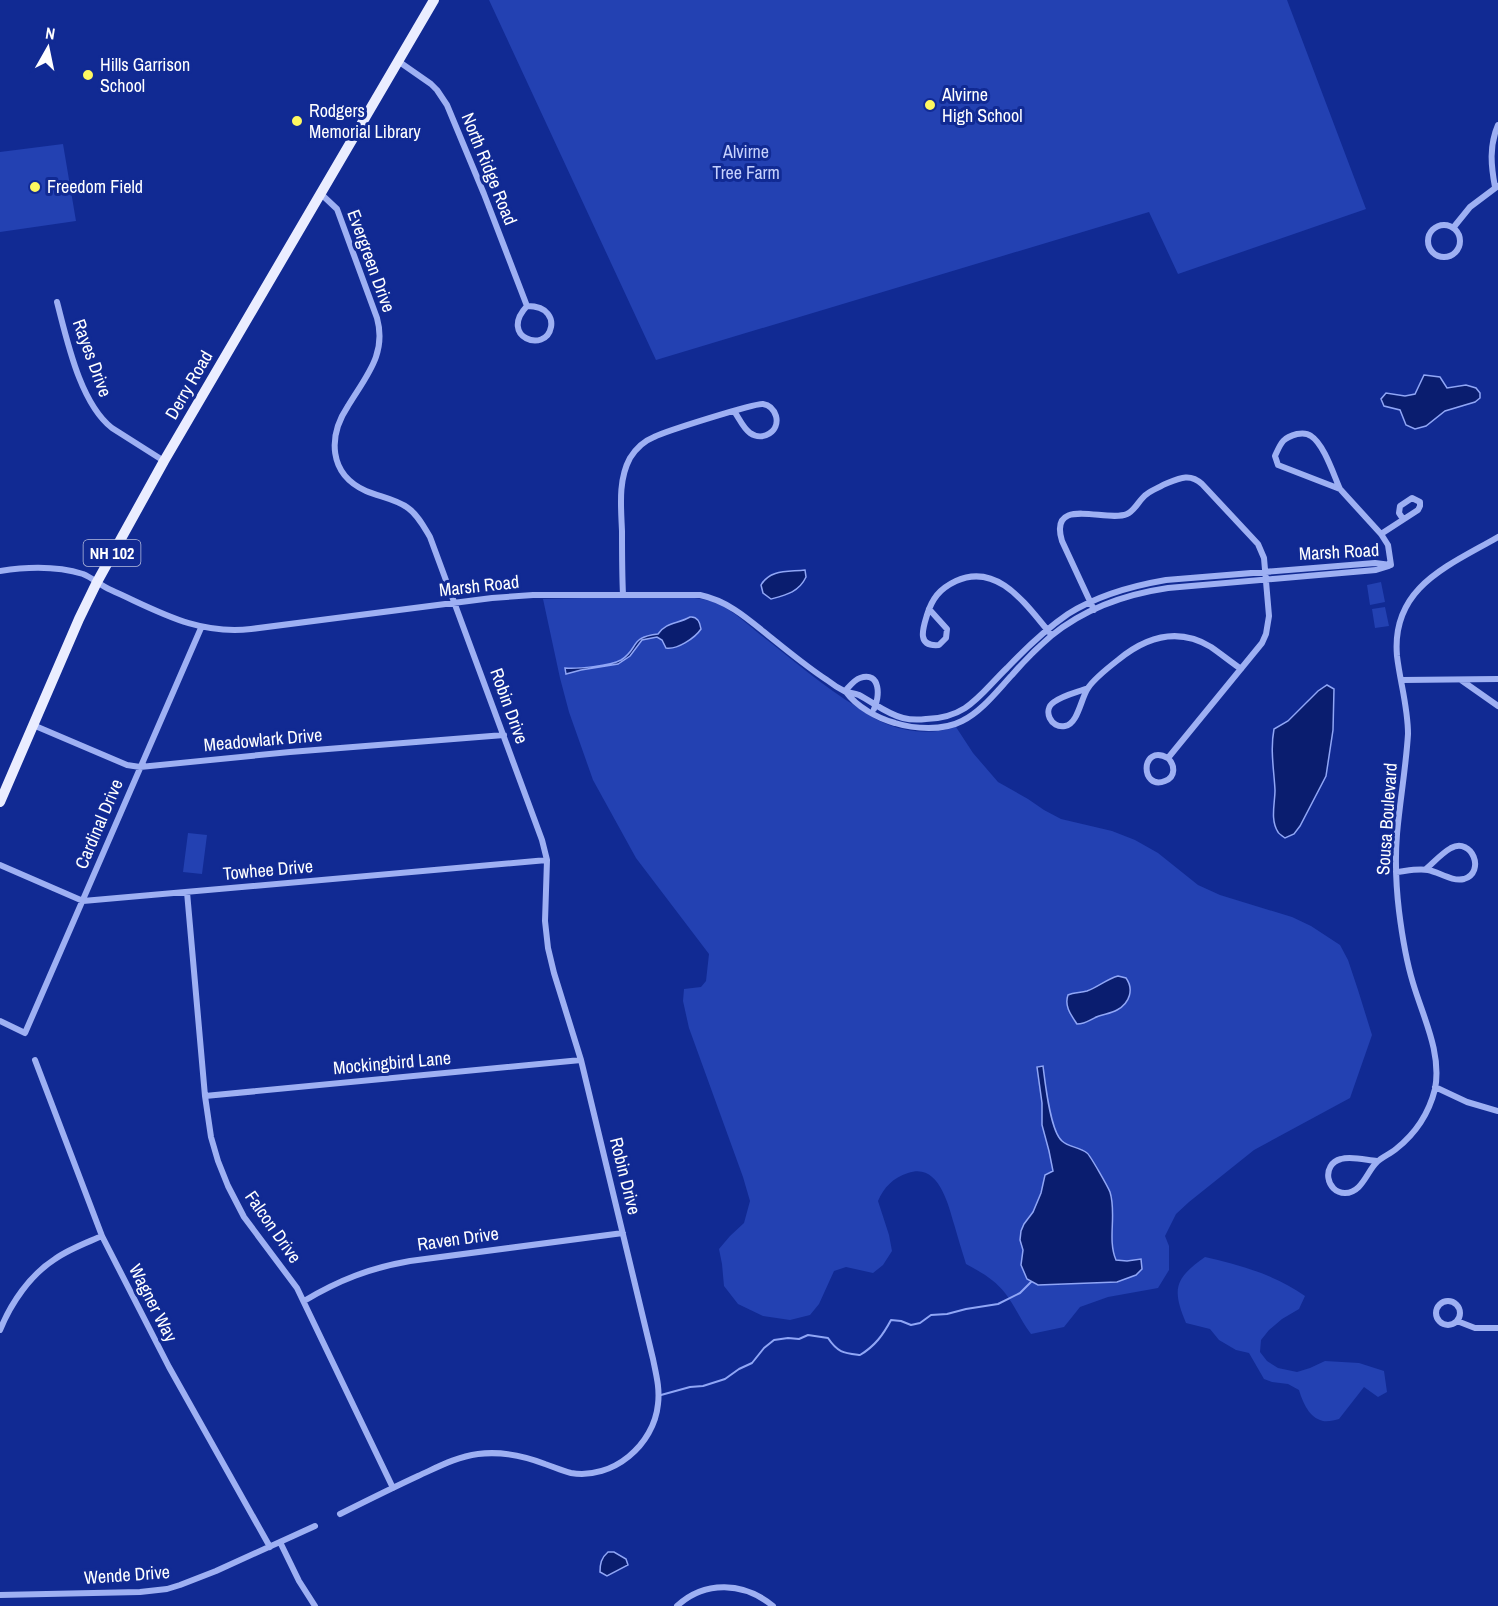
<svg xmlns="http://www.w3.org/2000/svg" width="1498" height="1606" font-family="'Archivo Narrow',sans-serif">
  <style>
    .green { fill: #2341b2 }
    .water { fill: #0a1d6f; stroke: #90a6f6; stroke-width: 1.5 }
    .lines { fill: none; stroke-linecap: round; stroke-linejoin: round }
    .stream { stroke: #90a6f6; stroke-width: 2 }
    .minor { stroke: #9eb0f3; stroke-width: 6 }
    .primary { stroke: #eaedff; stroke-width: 10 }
    .poi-dot { fill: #fff860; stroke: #112a93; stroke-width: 2 }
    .labels { text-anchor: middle; stroke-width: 6; stroke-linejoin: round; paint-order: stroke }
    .shield { fill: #112a93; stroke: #b8bfdf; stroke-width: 1.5 }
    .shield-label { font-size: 16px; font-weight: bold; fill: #fff }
    .poi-label { font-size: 18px; fill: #fff; stroke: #112a93; text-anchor: start }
    .park-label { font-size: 18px; fill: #c6d1fd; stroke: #112a93 }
    .street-label { font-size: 18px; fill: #fff; stroke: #112a93 }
  </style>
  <rect width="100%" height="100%" fill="#112a93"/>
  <path class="green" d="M 489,0 L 1287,0 L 1366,209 L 1178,274 L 1149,212 L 656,360 Z
    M 63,144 L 76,221 L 0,232 L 0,152 Z
    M 1381,582 L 1385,602 L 1370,605 L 1367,585 Z
    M 622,597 C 649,597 694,593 718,604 C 734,611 748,625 762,636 C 793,660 823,686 857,707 C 867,714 878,721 889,725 C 911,733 934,734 956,727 L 973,753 L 998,782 L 1028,799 L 1044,810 L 1061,819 L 1112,831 L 1135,840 L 1158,853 L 1198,885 L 1220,895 L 1292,917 L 1311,926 L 1340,945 L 1348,960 L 1358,990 L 1372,1035 L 1350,1098 L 1254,1150 L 1189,1202 L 1176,1214 L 1165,1236 L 1169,1246 L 1169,1270 L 1158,1288 L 1108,1297 L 1080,1307 L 1064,1327 L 1031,1334 C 1021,1321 1015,1306 1005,1293 C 995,1280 981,1272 966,1264 C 962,1251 958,1238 954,1224 C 948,1203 938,1162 908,1173 C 893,1178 884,1187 878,1201 L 889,1235 L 892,1251 L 883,1265 L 873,1273 L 846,1267 L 834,1271 L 819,1304 L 810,1315 L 790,1320 L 763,1316 L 738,1304 L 724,1286 L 722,1264 L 719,1249 L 730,1236 L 744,1223 L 750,1201 L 743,1177 L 689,1028 L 683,1001 L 684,989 L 701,987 L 706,981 L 709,954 L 636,858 L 593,780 L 569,712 L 560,678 L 543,599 Z
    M 1385,607 L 1389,626 L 1375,628 L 1372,609 Z
    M 188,833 L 207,835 L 202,874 L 183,872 Z
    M 1205,1257 C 1238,1264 1278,1276 1305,1296 L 1299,1309 L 1282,1319 L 1269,1330 L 1261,1340 L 1260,1352 L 1267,1361 L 1278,1368 L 1297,1372 L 1310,1368 L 1325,1361 L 1359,1363 L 1384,1371 L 1387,1392 L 1378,1397 L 1364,1387 L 1339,1419 C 1334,1420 1326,1423 1320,1420 C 1308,1416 1302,1400 1299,1390 L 1288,1384 L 1272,1382 L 1264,1379 L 1249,1353 L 1236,1350 L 1219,1340 L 1210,1329 L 1186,1323 C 1172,1289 1174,1279 1205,1257 Z"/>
  <path class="water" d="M 1424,375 L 1440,377 L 1447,388 L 1466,385 L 1476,388 L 1480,393 L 1480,398 L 1475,402 L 1445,411 L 1426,426 L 1415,429 L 1406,425 L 1400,410 L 1384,406 L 1381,399 L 1386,393 L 1405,396 L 1415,394 Z
    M 805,570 L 806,577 C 799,592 786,595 771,599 L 763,593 L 761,585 C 770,569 788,572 805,570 Z
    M 690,617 C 697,616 700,622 701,629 C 695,638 677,650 666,648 L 662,640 L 657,637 L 642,640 L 630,656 L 618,664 L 581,670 L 566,674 L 565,668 C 577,669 610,666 621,660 C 639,649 629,637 658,634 C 666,622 678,624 690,617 Z
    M 1327,685 L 1334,689 L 1333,730 L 1326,776 L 1300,826 L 1294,834 L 1285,838 C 1285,838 1278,833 1278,832 C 1270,820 1275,803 1275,790 C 1274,770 1270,750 1274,729 L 1288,721 L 1318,691 Z
    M 1118,976 L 1126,978 C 1134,989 1130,1003 1117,1010 C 1112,1013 1105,1014 1099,1016 C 1090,1019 1087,1024 1077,1024 C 1071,1015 1064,1006 1068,995 C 1074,992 1080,993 1087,991 C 1098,987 1107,979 1118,976 Z
    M 1043,1066 C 1045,1081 1050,1131 1062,1141 C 1068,1147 1080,1147 1087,1153 C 1090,1155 1108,1187 1110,1192 C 1117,1214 1107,1239 1116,1260 L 1127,1261 L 1141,1259 L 1142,1269 L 1136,1275 L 1117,1282 L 1038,1285 L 1027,1279 L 1021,1265 L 1023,1250 L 1020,1240 L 1021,1231 L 1024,1224 L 1033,1212 L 1041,1193 L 1045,1175 L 1053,1171 L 1049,1151 L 1042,1125 L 1042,1103 L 1037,1067 Z
    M 608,1552 L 614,1552 L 626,1559 L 628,1565 L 607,1576 L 600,1572 C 600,1564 601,1558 608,1552 Z"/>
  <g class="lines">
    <path class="stream" d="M 661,1395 L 690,1387 L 703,1386 L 725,1379 L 739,1369 L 752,1363 L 764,1348 L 774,1340 L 788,1338 L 799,1339 L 808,1335 L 828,1338 C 838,1353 844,1353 860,1355 C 875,1346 883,1335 891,1320 L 901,1321 L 911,1325 L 920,1323 L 931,1315 L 947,1314 L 966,1309 L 998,1304 L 1020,1293 L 1031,1282"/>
    <path class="minor" d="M 398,61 L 431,84 L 437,90 L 447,105 L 484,194 L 527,306 C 498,337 546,354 551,327 C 552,322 551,318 548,314 C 543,307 535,306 527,306
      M 1495,187 C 1491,166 1489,146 1498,125
      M 320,193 L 337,209 L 377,318 C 387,354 366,376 348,406 C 328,436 328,474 366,491 C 380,497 396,499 408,508 C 418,515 424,527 430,537 L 542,840 L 547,860 L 545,921 L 548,948 L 554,973 L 581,1060 L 653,1359 C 656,1374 660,1388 658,1404 C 654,1445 613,1480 571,1473 C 562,1471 554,1467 545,1464 C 524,1456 501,1451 478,1454 C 456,1457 438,1467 418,1476 C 392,1488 366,1501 340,1514
      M1428 241a16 16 0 1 1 32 0a16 16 0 1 1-32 0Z
      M 1453,228 L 1470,207 L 1498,186
      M 57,302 C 67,340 80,403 112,428 L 164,461
      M 1340,489 C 1334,476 1324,444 1311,436 C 1307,433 1302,433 1297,434 C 1282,438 1281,443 1275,456 L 1278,465 L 1340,489 L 1381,534 L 1388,545 L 1391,565
      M 1381,534 L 1418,510 L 1420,506 L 1420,502 L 1412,498 L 1400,506 L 1399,513 L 1403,519
      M 0,571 C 26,567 57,566 83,574 C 93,578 101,586 111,590 C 158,611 196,635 251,629 L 492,598 L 533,595 L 700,595 C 728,601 747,618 769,636 C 788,651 807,667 827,680 C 832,684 840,689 846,692 C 851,693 855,693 859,695 C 874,703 887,714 903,718 C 911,720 918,720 926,719 C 968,718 980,694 1007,668 C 1026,648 1046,629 1068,614 C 1098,595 1131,586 1166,580 L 1375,563 L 1391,565
      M 623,595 C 622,573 622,552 622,531 C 621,507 618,480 630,458 C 635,450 644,441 654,437 C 666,431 755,403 763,404 C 770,405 774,410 776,416 C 780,431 763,442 750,433 C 743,428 739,418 734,411
      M 929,609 L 947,629 L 946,638 L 939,645 C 916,647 923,628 927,615 C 932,599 939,589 956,581 C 998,562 1026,605 1050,633
      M 1094,610 L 1062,541 C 1048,495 1107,523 1127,514 C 1136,510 1139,499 1147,494 C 1152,490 1158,488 1163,485 C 1178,479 1189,472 1202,484 L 1258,544 L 1264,558 L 1269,616 L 1266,634 L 1262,643 L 1168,758 C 1175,765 1176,777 1165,781 C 1140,791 1140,743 1168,758
      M 1402,680 L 1498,679
      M 1461,680 L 1498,706
      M 1088,688 C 1078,692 1063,695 1054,702 C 1042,710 1051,729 1065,726 C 1078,724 1081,698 1088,688 C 1094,679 1109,667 1118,660 C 1146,637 1178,627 1211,647 C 1221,654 1231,662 1241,669
      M 845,691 C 849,687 854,680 860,678 C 881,671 880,697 874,709
      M 846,692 C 857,707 877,718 895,723 C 914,729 943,731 962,721 C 982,711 997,691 1012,675 C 1024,661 1037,648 1051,636 C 1084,609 1127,594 1168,588 L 1376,570 L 1389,566
      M 33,725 L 127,765 L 140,767 L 290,752 L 504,735
      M 0,865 L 83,901 L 547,860
      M 1396,872 C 1406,871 1418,868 1428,870 C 1439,872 1452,882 1464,879 C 1486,872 1472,837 1451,848 C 1442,853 1434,862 1426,869
      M 187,892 L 205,1096 L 211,1137 L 218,1161 L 228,1186 L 244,1217 L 297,1288 L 393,1488
      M 0,1021 L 25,1033 L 201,628
      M 35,1060 L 102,1236 L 169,1367 L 270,1547
      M 1435,1087 L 1467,1102 L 1498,1111
      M 205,1096 L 581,1060
      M 1377,1161 C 1366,1160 1351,1156 1341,1159 C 1321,1164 1326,1193 1345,1193 C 1362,1193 1367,1171 1377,1162 C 1382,1157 1390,1154 1396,1149 C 1415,1134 1429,1113 1435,1089 C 1442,1053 1423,1017 1413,983 C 1406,960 1402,935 1399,911 C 1396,886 1395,859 1397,834 C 1400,800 1406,767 1408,734 C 1408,707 1400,682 1397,656 C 1391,587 1448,566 1498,537
      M1436 1313a12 12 0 1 1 24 0a12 12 0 1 1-24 0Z
      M 304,1301 C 339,1280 370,1268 410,1261 L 623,1233
      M 1457,1321 L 1475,1328 L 1498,1328
      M 0,1330 C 11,1303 30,1275 55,1259 C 69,1249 86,1243 102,1236
      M 280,1542 L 299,1581 L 315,1606
      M 0,1595 L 140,1592 L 167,1589 L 180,1585 L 216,1571 L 315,1526
      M 677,1606 C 705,1580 744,1582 773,1606"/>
    <path class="primary" d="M 0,802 L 79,619 L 97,582 L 164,461 L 434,0"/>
  </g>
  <g class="poi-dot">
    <circle cx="88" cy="75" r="6"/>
    <circle cx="930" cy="105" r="6"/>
    <circle cx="297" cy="121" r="6"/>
    <circle cx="35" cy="187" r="6"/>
  </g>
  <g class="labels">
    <rect class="shield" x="83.5" y="540" width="57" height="26" rx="4.5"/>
    <g class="shield-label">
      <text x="112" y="559">NH 102</text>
    </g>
    <g class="poi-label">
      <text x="100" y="71">Hills Garrison<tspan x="100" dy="21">School</tspan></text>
      <text x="942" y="101">Alvirne<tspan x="942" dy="21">High School</tspan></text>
      <text x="309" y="117">Rodgers<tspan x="309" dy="21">Memorial Library</tspan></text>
      <text x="47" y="193">Freedom Field</text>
    </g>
    <g class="park-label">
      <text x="746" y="158">Alvirne<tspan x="746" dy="21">Tree Farm</tspan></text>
    </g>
    <g class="street-label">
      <text transform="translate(489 169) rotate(68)" y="6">North Ridge Road</text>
      <text transform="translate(371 261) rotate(70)" y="6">Evergreen Drive</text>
      <text transform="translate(92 358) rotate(70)" y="6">Rayes Drive</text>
      <text transform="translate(189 385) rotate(-60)" y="6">Derry Road</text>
      <text transform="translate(1339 552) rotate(-3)" y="6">Marsh Road</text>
      <text transform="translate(479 586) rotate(-6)" y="6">Marsh Road</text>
      <text transform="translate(509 706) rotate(70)" y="6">Robin Drive</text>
      <text transform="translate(263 740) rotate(-5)" y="6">Meadowlark Drive</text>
      <text transform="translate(1387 819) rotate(-86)" y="6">Sousa Boulevard</text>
      <text transform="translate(99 824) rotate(-67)" y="6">Cardinal Drive</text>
      <text transform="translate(268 870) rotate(-5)" y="6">Towhee Drive</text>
      <text transform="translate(392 1063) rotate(-5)" y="6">Mockingbird Lane</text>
      <text transform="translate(625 1176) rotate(76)" y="6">Robin Drive</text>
      <text transform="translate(273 1227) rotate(55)" y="6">Falcon Drive</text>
      <text transform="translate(458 1239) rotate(-8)" y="6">Raven Drive</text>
      <text transform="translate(153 1303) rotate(63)" y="6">Wagner Way</text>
      <text transform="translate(127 1575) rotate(-4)" y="6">Wende Drive</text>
    </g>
  </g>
  <g transform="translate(48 48) rotate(9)" stroke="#112a93" stroke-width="4.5" paint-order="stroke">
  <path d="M0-4.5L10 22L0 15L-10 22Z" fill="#ffffff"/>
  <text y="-9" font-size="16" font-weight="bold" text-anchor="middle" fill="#ffffff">N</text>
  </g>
</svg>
